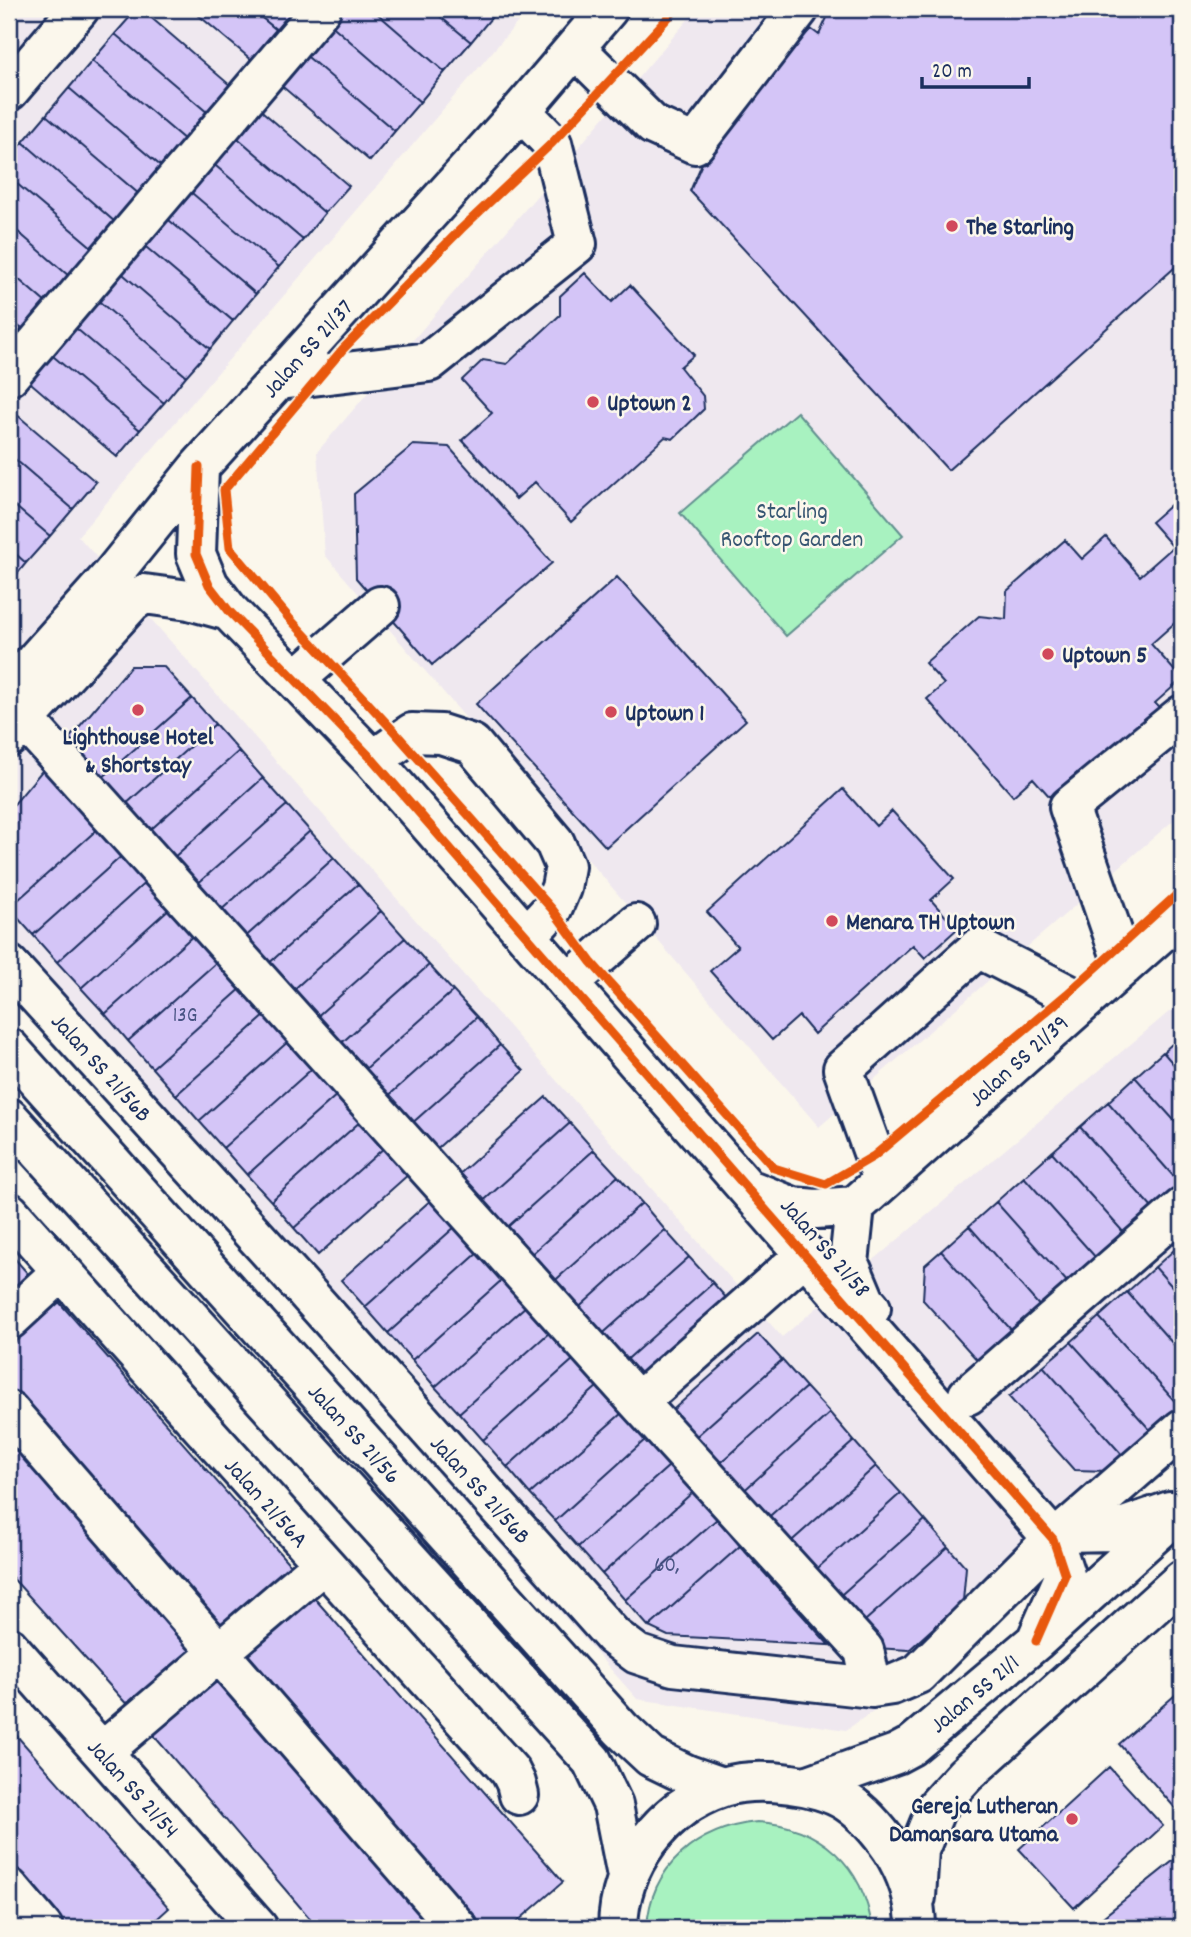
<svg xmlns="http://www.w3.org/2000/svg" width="1191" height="1937" font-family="Dekko,sans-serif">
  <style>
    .built { fill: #efe8ef }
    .green { fill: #a8f2c0; stroke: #62908f; stroke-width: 2 }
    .building { fill: #d4c5f7; stroke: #1b2f5e; stroke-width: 2 }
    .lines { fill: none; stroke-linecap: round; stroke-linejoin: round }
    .minor-casing { stroke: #1b2f5e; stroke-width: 44 }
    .minor { stroke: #fbf7ec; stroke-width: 38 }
    .cycleway-casing { stroke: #fbf7ec; stroke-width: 13 }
    .cycleway { stroke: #e8590c; stroke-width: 9 }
    .poi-dot { fill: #d1495b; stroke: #fbf7ec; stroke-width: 2.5 }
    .labels { text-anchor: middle; stroke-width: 5; stroke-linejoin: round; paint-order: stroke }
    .number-label { font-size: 21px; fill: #495484 }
    .poi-label { font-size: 24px; font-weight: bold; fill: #1b2f5e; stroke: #fbf7ec; text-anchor: start }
    .street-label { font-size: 24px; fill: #1b2f5e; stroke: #fbf7ec }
    .park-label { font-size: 24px; fill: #375672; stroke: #fbf7ec }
  </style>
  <rect width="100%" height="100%" fill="#fbf7ec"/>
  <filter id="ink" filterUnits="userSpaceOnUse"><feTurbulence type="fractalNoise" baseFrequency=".0143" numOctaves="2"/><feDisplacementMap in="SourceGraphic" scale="14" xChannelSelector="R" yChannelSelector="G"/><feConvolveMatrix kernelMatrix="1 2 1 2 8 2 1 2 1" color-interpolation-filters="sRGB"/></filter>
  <g filter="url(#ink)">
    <path class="built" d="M 9,9 L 529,9 L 78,536 L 782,1337 L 1182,1001 L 1182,1450 L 995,1626 L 846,1730 L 637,1699 L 9,989 Z
      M 697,9 L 1182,9 L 1182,813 L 819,1127 L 325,555 L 317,452 Z"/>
    <path class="green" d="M 797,412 L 903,535 L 786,636 L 680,513 Z
      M 757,1822 C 820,1825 864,1866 872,1928 L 647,1928 C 650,1866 698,1828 757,1822 Z"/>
    <path class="building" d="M 137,9 L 141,9 L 231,86 L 208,113 L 115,34 Z
      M 191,9 L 251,9 L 278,31 L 253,61 Z
      M 251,9 L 297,9 L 278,31 Z
      M 339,9 L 372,9 L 445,72 L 420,102 L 328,22 Z
      M 372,9 L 431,9 L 471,42 L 445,72 Z
      M 431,9 L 492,9 L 496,12 L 471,42 Z
      M 831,9 L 1182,9 L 1182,261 L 948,470 L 690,191 L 723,115 L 811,29 L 819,35 Z
      M 328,22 L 420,102 L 395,131 L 302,52 Z
      M 115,34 L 208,113 L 185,140 L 92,61 Z
      M 302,52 L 395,131 L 370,161 L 277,82 Z
      M 92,61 L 185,140 L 162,167 L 69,88 Z
      M 69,88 L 162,167 L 139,194 L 46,115 Z
      M 256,106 L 349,186 L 325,213 L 233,134 Z
      M 46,115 L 139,194 L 115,222 L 23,142 Z
      M 233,134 L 325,213 L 303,240 L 210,161 Z
      M 23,142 L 115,222 L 93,248 L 9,177 L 9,159 Z
      M 210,161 L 303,240 L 279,267 L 186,188 Z
      M 9,177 L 93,248 L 69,276 L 9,224 Z
      M 186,188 L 279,267 L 256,294 L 163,215 Z
      M 163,215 L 256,294 L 233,321 L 140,242 Z
      M 9,224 L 69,276 L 46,303 L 9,271 Z
      M 140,242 L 233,321 L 210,349 L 117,269 Z
      M 117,269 L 210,349 L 186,376 L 94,297 Z
      M 9,271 L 46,303 L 23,330 L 9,318 Z
      M 585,273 L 612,302 L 630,285 L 694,355 L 680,367 L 703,396 L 704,409 L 673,439 L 665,437 L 571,522 L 535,482 L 516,499 L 462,440 L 492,413 L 462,380 L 483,360 L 507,364 L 560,315 L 560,296 Z
      M 94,297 L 186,376 L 164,403 L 71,324 Z
      M 9,318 L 23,330 L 9,347 Z
      M 71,324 L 164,403 L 140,430 L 47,351 Z
      M 47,351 L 140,430 L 117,457 L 25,378 Z
      M 9,408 L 96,482 L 73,509 L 9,454 Z
      M 413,445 L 449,447 L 552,563 L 432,665 L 356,578 L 354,494 Z
      M 9,454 L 73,509 L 50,536 L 9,501 Z
      M 1182,495 L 1182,625 L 1178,620 L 1151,644 L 1182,679 L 1155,703 L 1173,722 L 1103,802 L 1077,773 L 1050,797 L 1033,778 L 1013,796 L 927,699 L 944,684 L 925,663 L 979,616 L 1006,619 L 1007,591 L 1065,540 L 1082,559 L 1106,537 L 1140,576 L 1173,547 L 1151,522 Z
      M 9,501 L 50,536 L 26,563 L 9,548 Z
      M 9,548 L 26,563 L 9,584 Z
      M 617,577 L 746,720 L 606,847 L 476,704 Z
      M 131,666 L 163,666 L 192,698 L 101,779 L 67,741 Z
      M 192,698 L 215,724 L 124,806 L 101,779 Z
      M 215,724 L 239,751 L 148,832 L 124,806 Z
      M 239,751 L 263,778 L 172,859 L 148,832 Z
      M 46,766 L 100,827 L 9,908 L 9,810 Z
      M 263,778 L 287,805 L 196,885 L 172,859 Z
      M 843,789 L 876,826 L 892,811 L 954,879 L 931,900 L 957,929 L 925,958 L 913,945 L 814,1034 L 799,1016 L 772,1040 L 710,971 L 738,947 L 707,912 Z
      M 287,805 L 310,831 L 219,912 L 196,885 Z
      M 100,827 L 124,854 L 33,935 L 9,908 Z
      M 310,831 L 334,858 L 243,939 L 219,912 Z
      M 124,854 L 148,880 L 57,962 L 33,935 Z
      M 334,858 L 358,884 L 267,965 L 243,939 Z
      M 148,880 L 171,907 L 81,988 L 57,962 Z
      M 358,884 L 381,911 L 291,992 L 267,965 Z
      M 171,907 L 195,934 L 105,1014 L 81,988 Z
      M 381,911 L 405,938 L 314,1019 L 291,992 Z
      M 195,934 L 219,960 L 128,1041 L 105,1014 Z
      M 405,938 L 429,965 L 338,1046 L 314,1019 Z
      M 219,960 L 243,987 L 152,1068 L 128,1041 Z
      M 429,965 L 453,991 L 362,1072 L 338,1046 Z
      M 243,987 L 267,1014 L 176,1095 L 152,1068 Z
      M 453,991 L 477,1017 L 386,1098 L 362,1072 Z
      M 267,1014 L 290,1040 L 199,1121 L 176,1095 Z
      M 477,1017 L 500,1045 L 410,1125 L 386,1098 Z
      M 1182,1035 L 1182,1074 L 1163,1052 Z
      M 290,1040 L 314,1067 L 223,1148 L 199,1121 Z
      M 500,1045 L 524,1071 L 433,1152 L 410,1125 Z
      M 1163,1052 L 1182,1074 L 1182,1129 L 1135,1077 Z
      M 314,1067 L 338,1094 L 247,1175 L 223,1148 Z
      M 1135,1077 L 1182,1129 L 1182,1186 L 1108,1102 Z
      M 338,1094 L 362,1120 L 271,1201 L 247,1175 Z
      M 546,1097 L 570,1123 L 479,1205 L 455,1178 Z
      M 1108,1102 L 1182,1186 L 1182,1199 L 1161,1218 L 1080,1127 Z
      M 362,1120 L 385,1147 L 294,1228 L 271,1201 Z
      M 570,1123 L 594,1150 L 503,1231 L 479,1205 Z
      M 1080,1127 L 1161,1218 L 1133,1243 L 1052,1152 Z
      M 385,1147 L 409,1174 L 318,1255 L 294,1228 Z
      M 594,1150 L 618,1176 L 527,1258 L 503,1231 Z
      M 1052,1152 L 1133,1243 L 1105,1268 L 1024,1177 Z
      M 618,1176 L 642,1203 L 550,1285 L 527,1258 Z
      M 1024,1177 L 1105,1268 L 1077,1293 L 996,1202 Z
      M 432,1199 L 456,1226 L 365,1307 L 341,1280 Z
      M 996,1202 L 1077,1293 L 1050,1318 L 969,1226 Z
      M 642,1203 L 665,1230 L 574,1312 L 550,1285 Z
      M 456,1226 L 479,1252 L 388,1333 L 365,1307 Z
      M 969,1226 L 1050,1318 L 1022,1342 L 941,1251 Z
      M 665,1230 L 689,1257 L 598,1338 L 574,1312 Z
      M 1182,1243 L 1182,1298 L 1155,1267 Z
      M 941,1251 L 1022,1342 L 988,1372 L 923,1300 L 925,1265 Z
      M 9,1252 L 29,1275 L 9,1292 Z
      M 479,1252 L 503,1279 L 412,1360 L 388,1333 Z
      M 689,1257 L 713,1283 L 622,1364 L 598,1338 Z
      M 1155,1267 L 1182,1298 L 1182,1354 L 1127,1292 Z
      M 503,1279 L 527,1305 L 435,1387 L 412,1360 Z
      M 713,1283 L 736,1309 L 646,1391 L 622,1364 Z
      M 1127,1292 L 1182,1354 L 1182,1405 L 1180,1407 L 1099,1317 Z
      M 59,1302 L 292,1567 L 221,1630 L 9,1387 L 9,1347 Z
      M 527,1305 L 550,1332 L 459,1413 L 435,1387 Z
      M 1099,1317 L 1180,1407 L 1152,1432 L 1071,1342 Z
      M 550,1332 L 574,1359 L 483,1440 L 459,1413 Z
      M 758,1334 L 782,1360 L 691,1441 L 667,1415 Z
      M 1071,1342 L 1152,1432 L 1124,1457 L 1043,1366 Z
      M 574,1359 L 598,1386 L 507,1467 L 483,1440 Z
      M 782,1360 L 806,1387 L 715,1468 L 691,1441 Z
      M 1043,1366 L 1124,1457 L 1109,1471 L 1074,1470 L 1009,1397 Z
      M 598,1386 L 622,1413 L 530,1494 L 507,1467 Z
      M 806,1387 L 830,1413 L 739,1495 L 715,1468 Z
      M 622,1413 L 646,1439 L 555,1521 L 530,1494 Z
      M 830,1413 L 854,1441 L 763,1522 L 739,1495 Z
      M 9,1434 L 200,1647 L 131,1709 L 9,1574 Z
      M 646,1439 L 669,1466 L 578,1547 L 555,1521 Z
      M 854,1441 L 876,1466 L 785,1547 L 763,1522 Z
      M 669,1466 L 693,1492 L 602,1574 L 578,1547 Z
      M 876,1466 L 901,1493 L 810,1575 L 785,1547 Z
      M 693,1492 L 717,1519 L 625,1600 L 602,1574 Z
      M 901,1493 L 925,1520 L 834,1601 L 810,1575 Z
      M 717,1519 L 740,1546 L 649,1627 L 625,1600 Z
      M 925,1520 L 948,1547 L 857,1628 L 834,1601 Z
      M 740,1546 L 829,1645 L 668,1636 L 649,1627 Z
      M 948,1547 L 966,1567 L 963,1601 L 909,1650 L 875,1648 L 857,1628 Z
      M 309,1592 L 563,1882 L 510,1928 L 484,1928 L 242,1651 Z
      M 220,1669 L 441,1928 L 318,1928 L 149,1730 Z
      M 1182,1689 L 1182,1804 L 1176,1809 L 1119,1744 Z
      M 9,1727 L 169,1908 L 147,1928 L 62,1928 L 9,1868 Z
      M 1109,1767 L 1163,1826 L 1074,1908 L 1019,1849 Z
      M 1178,1857 L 1182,1862 L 1182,1928 L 1104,1928 L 1098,1921 Z"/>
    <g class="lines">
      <defs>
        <path id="minor" d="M 575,48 L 653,125 L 695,144 L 799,9
          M 9,91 L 79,9
          M 9,376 L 321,9
          M 279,380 L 429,362 L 577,244 L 552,143 L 521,111
          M 199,467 L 196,554 L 209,585 L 229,611 L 373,760 L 1053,1539 L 1065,1575 L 1036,1641
          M 296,679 L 380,606
          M 9,690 L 111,576 L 199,467 L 521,111 L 608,9
          M 25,720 L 638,1402 L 864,1650 L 872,1688
          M 9,737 L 132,602 L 144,594 L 189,600 L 229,611
          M 373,760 L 412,733 L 441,734 L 472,744 L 555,843 L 565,866 L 561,888 L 552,909 L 527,936
          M 9,965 L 299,1284 L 613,1636 L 637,1654 L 673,1666 L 872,1688 L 892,1685 L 918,1674 L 1053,1539
          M 1124,966 L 1069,807 L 1182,715
          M 568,983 L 636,924
          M 9,1048 L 621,1729 L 651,1757 L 688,1775 L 722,1787
          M 9,1118 L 592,1761 L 613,1805 L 627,1876
          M 883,1180 L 843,1069 L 978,948 L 1083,1002
          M 753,1191 L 793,1207 L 816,1209 L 855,1206 L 1182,914
          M 855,1206 L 849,1263 L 865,1301 L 871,1308
          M 9,1212 L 510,1771 L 516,1783 L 519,1795
          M 9,1320 L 61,1272
          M 968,1395 L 1182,1208
          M 638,1402 L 806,1254
          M 9,1411 L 458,1928
          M 1064,1532 L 1182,1429
          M 1064,1532 L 1113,1531 L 1170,1511
          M 9,1647 L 258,1928
          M 102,1752 L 323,1564
          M 806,1786 L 896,1754 L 911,1746 L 1036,1641 L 1182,1509
          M 9,1888 L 43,1928
          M 916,1897 L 919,1850 L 937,1806 L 965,1775 L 1182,1580
          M 618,1928 C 619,1865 662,1807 723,1787 C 745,1780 769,1781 791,1784 C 809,1786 832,1792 847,1802 C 865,1814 879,1831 891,1848 C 907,1873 916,1899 916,1928"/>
      </defs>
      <use href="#minor" class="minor-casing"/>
      <use href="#minor" class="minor"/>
      <defs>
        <path id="cycleway" d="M 676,9 L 552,143 L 461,229 L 343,349 L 224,490 L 230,548 L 289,618 L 391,728 L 552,909 L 591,962 L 774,1168 L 826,1184 L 874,1156 L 1067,994 L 1182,890
          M 199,467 L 196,554 L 209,585 L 229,611 L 373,760 L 1053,1539 L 1065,1575 L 1036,1641"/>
      </defs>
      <use href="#cycleway" class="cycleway-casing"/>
      <use href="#cycleway" class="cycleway"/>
    </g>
  </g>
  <g class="poi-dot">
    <circle cx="952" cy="226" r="7"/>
    <circle cx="593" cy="402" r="7"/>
    <circle cx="1048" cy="654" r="7"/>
    <circle cx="138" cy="710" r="7"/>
    <circle cx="611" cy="712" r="7"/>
    <circle cx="832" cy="921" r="7"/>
    <circle cx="1072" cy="1819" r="7"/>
  </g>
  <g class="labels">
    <g class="number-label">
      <text x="185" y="1021">13G</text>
      <text x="667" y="1571">60,</text>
    </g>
    <g class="poi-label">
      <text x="966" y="234">The Starling</text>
      <text x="607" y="410">Uptown 2</text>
      <text x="1062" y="662">Uptown 5</text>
      <text x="625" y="720">Uptown 1</text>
      <text x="138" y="744" text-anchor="middle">Lighthouse Hotel<tspan x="138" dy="28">&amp; Shortstay</tspan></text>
      <text x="846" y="929">Menara TH Uptown</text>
      <text x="1058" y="1813" text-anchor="end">Gereja Lutheran<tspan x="1058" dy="28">Damansara Utama</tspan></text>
    </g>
    <g class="street-label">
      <text transform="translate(307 348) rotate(-48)" y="8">Jalan SS 21/37</text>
      <text transform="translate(1018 1060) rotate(-42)" y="8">Jalan SS 21/39</text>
      <text transform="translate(102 1067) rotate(48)" y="8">Jalan SS 21/56B</text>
      <text transform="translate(826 1247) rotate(49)" y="8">Jalan SS 21/58</text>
      <text transform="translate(355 1433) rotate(48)" y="8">Jalan SS 21/56</text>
      <text transform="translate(481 1489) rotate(48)" y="8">Jalan SS 21/56B</text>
      <text transform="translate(267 1502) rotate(48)" y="8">Jalan 21/56A</text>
      <text transform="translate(974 1693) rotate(-40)" y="8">Jalan SS 21/1</text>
      <text transform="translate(134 1788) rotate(48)" y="8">Jalan SS 21/54</text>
    </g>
    <g class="park-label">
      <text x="792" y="518">Starling<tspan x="792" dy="28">Rooftop Garden</tspan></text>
    </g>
  </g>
  <rect width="1191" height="1937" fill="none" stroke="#fbf7ec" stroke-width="35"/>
  <rect x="18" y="18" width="1156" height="1902" fill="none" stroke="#1b2f5e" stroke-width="2.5" filter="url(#ink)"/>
  <path d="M922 77v10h107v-10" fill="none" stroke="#1b2f5e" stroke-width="3.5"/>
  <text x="932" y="77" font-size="21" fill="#1b2f5e" stroke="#fbf7ec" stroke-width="5" paint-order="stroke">20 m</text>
</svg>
